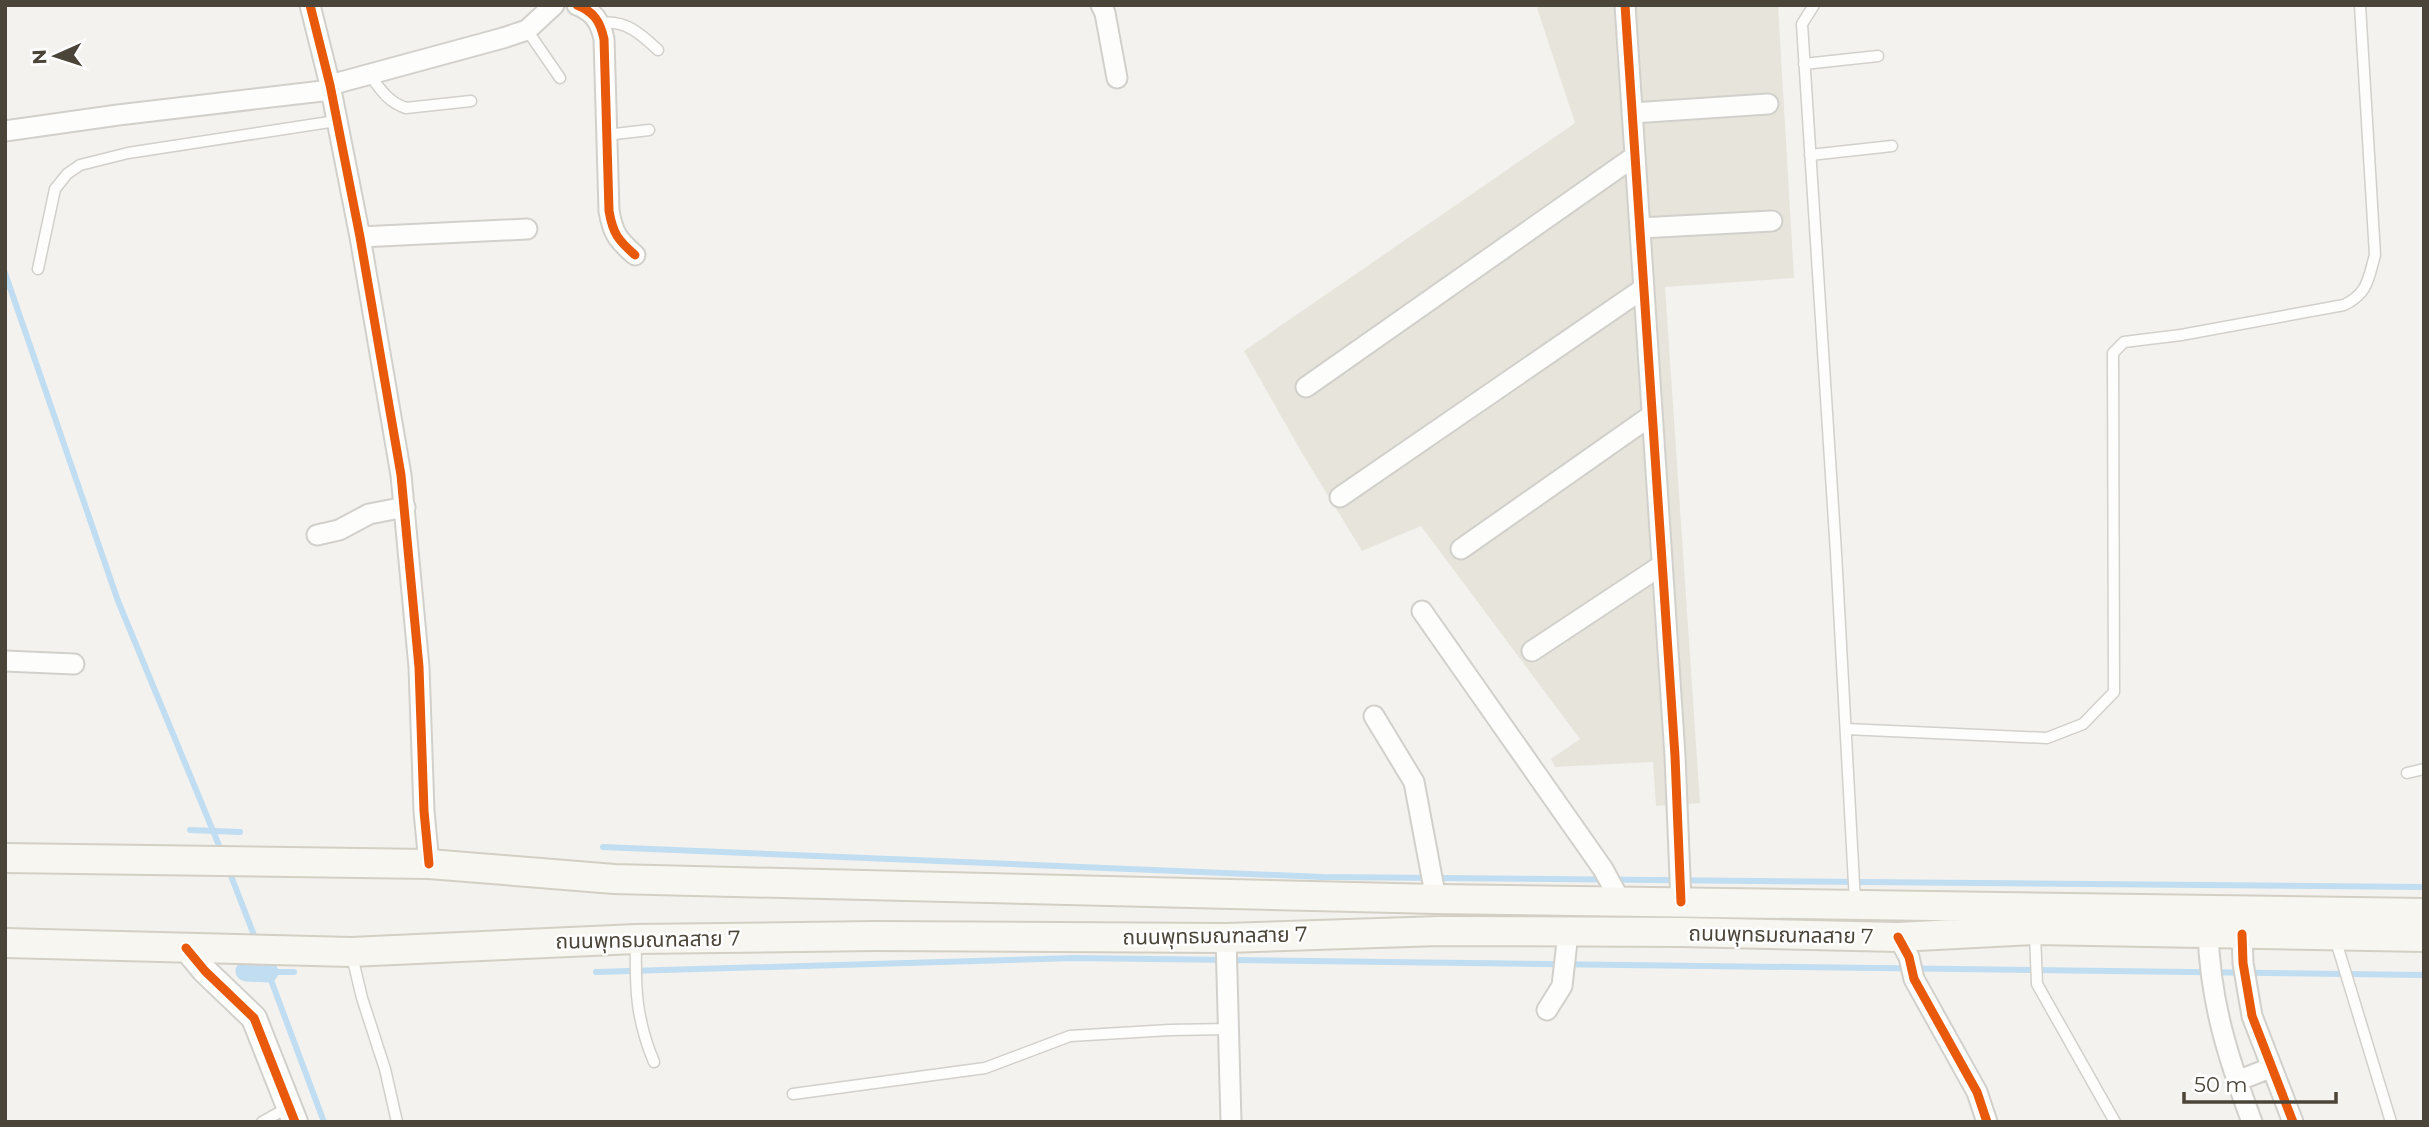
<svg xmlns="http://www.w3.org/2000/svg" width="2429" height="1127" font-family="Montserrat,'Noto Sans Thai',sans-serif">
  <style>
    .residential { fill: #e7e4dc }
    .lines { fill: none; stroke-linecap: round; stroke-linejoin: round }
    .stream { stroke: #c0ddf1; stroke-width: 6 }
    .canal { stroke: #c0ddf1; stroke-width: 21 }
    .service-casing { stroke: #d2d0cb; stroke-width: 13 }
    .minor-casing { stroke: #d2d0cb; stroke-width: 23 }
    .tertiary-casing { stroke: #d2d0cb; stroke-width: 28 }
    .secondary-casing { stroke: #d3cfc5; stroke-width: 32 }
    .service { stroke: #fdfdfc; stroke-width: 10 }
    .minor { stroke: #fdfdfc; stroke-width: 19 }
    .tertiary { stroke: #fdfdfc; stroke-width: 24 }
    .secondary { stroke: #f7f6f1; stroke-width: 28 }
    .cycleway-casing { stroke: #fff; stroke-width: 13 }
    .cycleway { stroke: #e8590c; stroke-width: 9 }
    .labels { text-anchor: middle; stroke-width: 5; stroke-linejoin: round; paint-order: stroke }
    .street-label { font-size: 21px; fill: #4b4439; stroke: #fff }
  </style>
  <rect width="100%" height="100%" fill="#f4f2ee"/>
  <path class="residential" d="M 1536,5 L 1778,5 L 1794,278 L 1665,287 L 1700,803 L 1656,806 L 1653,762 L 1555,767 L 1551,759 L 1580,739 L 1421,526 L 1362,551 L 1302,453 L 1244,351 L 1575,123 Z"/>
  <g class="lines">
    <path class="stream" d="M 5,273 L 118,601 L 223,855
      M 190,830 L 240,832
      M 603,847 L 1322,877 L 2424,887
      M 228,868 L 257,943
      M 262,956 L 324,1122
      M 268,972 L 294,972
      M 596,972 L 1074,958 L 2424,975"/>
    <path class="canal" d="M 246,971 L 268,972"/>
    <defs>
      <path id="service" d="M 1814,5 L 1802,24 L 1836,553 L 1855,902
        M 601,23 C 626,20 641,34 658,50
        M 527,30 L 560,78
        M 1804,64 L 1878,56
        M 370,75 C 380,89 388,102 406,108 L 471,101
        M 606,135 L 649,130
        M 1810,155 L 1892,146
        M 38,269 L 55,189 L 67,174 L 80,165 L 128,153 L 336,121
        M 1846,729 L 2047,738 L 2083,724 L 2114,692 L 2113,353 L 2124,342 L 2181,335 L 2344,305 C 2368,293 2368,280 2375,255 L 2360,5
        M 2407,773 L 2424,769
        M 2035,934 L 2037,984 L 2115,1122
        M 2335,938 L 2391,1122
        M 636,943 C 635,988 636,1019 654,1062
        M 352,956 L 362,998 L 385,1069 L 397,1122
        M 793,1094 L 985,1068 L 1070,1036 L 1170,1030 L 1229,1029
        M 262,1122 L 289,1107"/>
      <path id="minor" d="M 310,5 L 330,85 L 360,237 L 401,475 L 419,667 L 424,811 L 429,864
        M 577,5 C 594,12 600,21 604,39 L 609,211 C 613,234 618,240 635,255
        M 1101,5 L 1105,13 L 1117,78
        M 1625,5 L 1675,756 L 1681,902
        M 330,85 L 503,38 L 527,30 L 554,5
        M 1632,113 L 1768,104
        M 5,131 L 118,115 L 331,90
        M 1640,228 L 1772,221
        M 360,237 L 527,229
        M 1306,387 L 1635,156
        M 1340,497 L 1644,288
        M 317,535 L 339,530 L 369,514 L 405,507
        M 1461,549 L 1652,415
        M 1422,611 L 1603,869 L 1621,902
        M 1532,651 L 1662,565
        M 5,661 L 74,664
        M 1374,716 L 1414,782 L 1436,899
        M 2208,932 C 2210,1001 2228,1058 2252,1122
        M 2242,934 L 2243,963 L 2252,1016 L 2293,1122
        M 1898,937 L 1909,957 L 1914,979 L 1977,1092 L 1987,1122
        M 1226,938 L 1231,1122
        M 1547,1010 L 1562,986 L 1568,933
        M 2237,1081 L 2270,1068"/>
      <path id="tertiary" d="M 186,948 L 205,971 L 254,1018 L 295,1122"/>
      <path id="secondary" d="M 5,858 L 429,864 L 614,879 L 1436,899 L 2424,913
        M 5,943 L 351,952 L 636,939 L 875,936 L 1226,938 L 1440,931 L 1682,932 L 1898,937 L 2035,930 L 2424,937"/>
    </defs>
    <use href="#service" class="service-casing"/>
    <use href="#minor" class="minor-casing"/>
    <use href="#tertiary" class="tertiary-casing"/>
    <use href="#secondary" class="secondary-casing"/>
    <use href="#service" class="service"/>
    <use href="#minor" class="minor"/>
    <use href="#tertiary" class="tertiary"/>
    <use href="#secondary" class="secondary"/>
    <defs>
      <path id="cycleway" d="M 310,5 L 330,85 L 360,237 L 401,475 L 419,667 L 424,811 L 429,864
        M 577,5 C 594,12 600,21 604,39 L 609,211 C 613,234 618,240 635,255
        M 1625,5 L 1675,756 L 1681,902
        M 2242,934 L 2243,963 L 2252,1016 L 2293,1122
        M 1898,937 L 1909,957 L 1914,979 L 1977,1092 L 1987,1122
        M 186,948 L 205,971 L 254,1018 L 295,1122"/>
    </defs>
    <use href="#cycleway" class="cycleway-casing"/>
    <use href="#cycleway" class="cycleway"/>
  </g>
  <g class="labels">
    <g class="street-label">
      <text transform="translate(1781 935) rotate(1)" y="7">ถนนพุทธมณฑลสาย 7</text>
      <text transform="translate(1215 936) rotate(-1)" y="7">ถนนพุทธมณฑลสาย 7</text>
      <text transform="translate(648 940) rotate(-1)" y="7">ถนนพุทธมณฑลสาย 7</text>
    </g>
  </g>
  <rect width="2429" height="1127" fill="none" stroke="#4b4439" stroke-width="14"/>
  <g transform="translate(56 56) rotate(267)" stroke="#ffffff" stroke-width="5" paint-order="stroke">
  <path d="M0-5L12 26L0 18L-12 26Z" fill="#4b4439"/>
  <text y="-10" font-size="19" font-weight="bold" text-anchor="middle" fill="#4b4439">N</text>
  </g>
  <path d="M2184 1092v10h152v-10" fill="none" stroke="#4b4439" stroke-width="3.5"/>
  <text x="2194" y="1092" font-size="21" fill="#4b4439" stroke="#ffffff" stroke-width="5" paint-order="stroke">50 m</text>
</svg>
